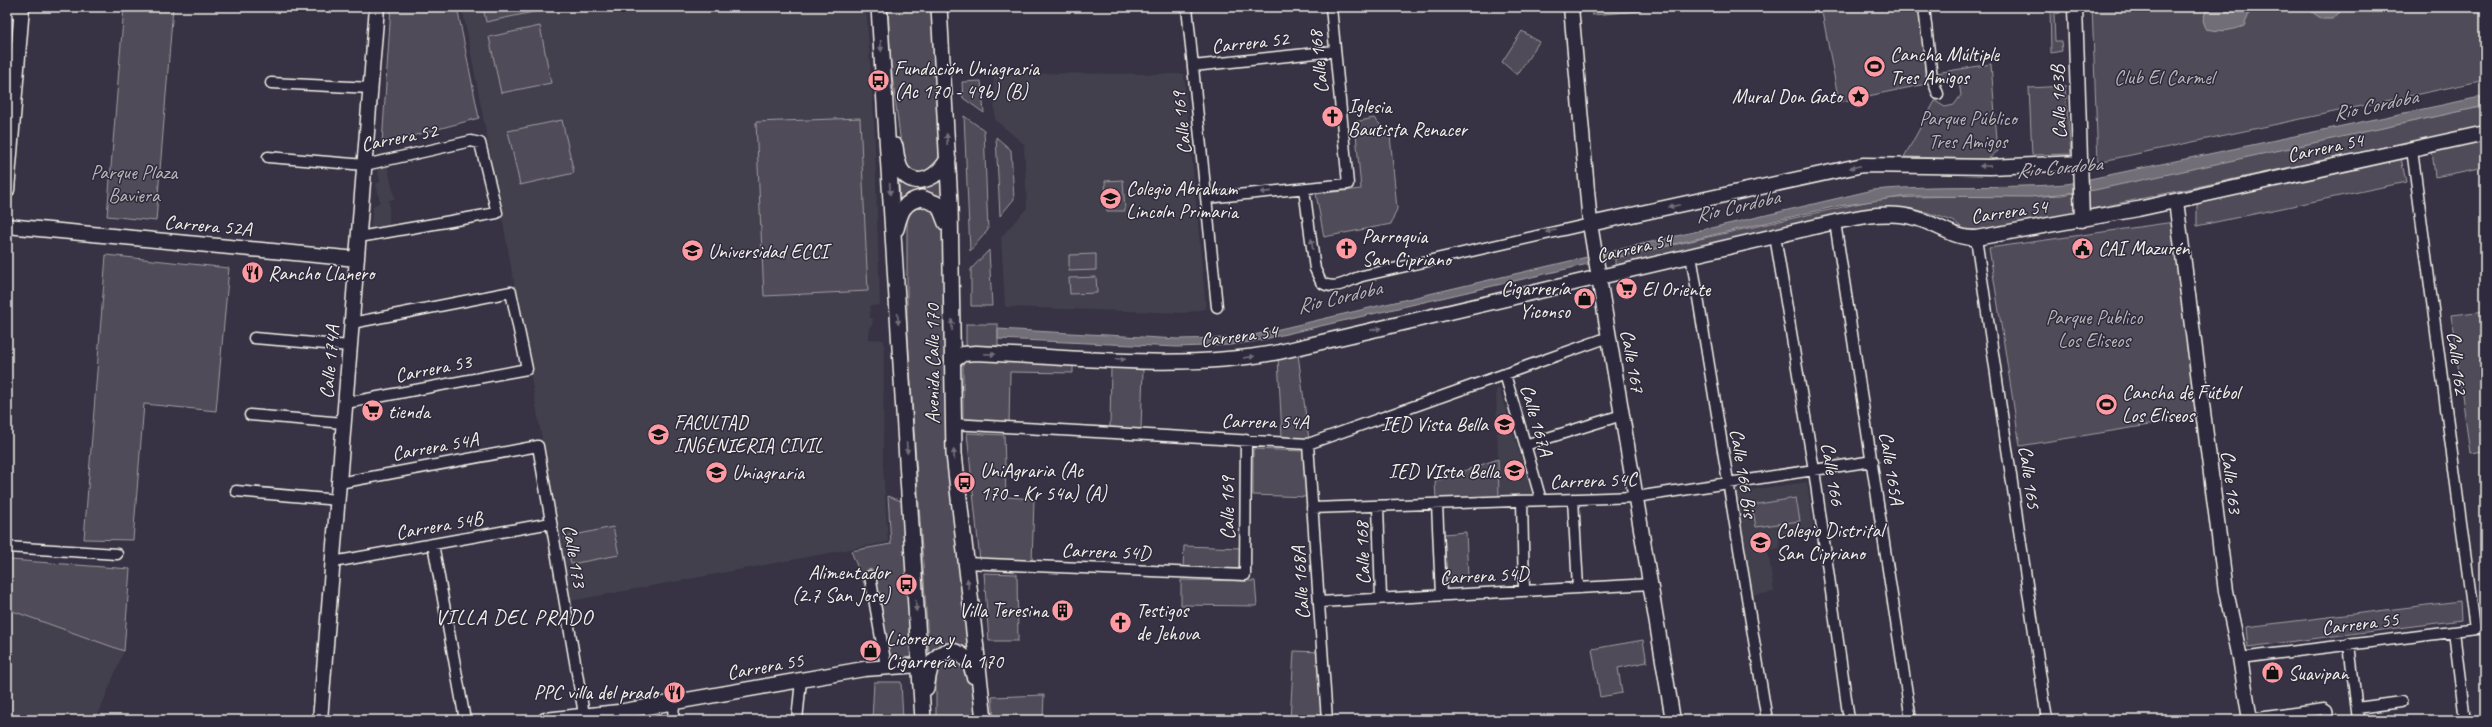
<svg xmlns="http://www.w3.org/2000/svg" width="2492" height="727" font-family="Caveat,sans-serif">
  <style>
    .built { fill: #433f4e }
    .green { fill: #504b59; stroke: #a29ea0 }
    .water { fill: #726e77; stroke: #a6a2a4 }
    .lines { fill: none; stroke-linecap: round; stroke-linejoin: round }
    .street-casing { stroke: #f4f1e8; stroke-width: 13 }
    .secondary-casing { stroke: #f4f1e8; stroke-width: 17 }
    .primary-casing { stroke: #f4f1e8; stroke-width: 18 }
    .street { stroke: #2f2a3d; stroke-width: 10 }
    .secondary { stroke: #2f2a3d; stroke-width: 14 }
    .primary { stroke: #2f2a3d; stroke-width: 15 }
    .oneway { fill: #747079 }
    .labels { text-anchor: middle; stroke-width: 3; stroke-linejoin: round; paint-order: stroke }
    .street-label { font-size: 20px; fill: #f4f1e8; stroke: #2f2a3d }
    .poi-label { font-size: 20px; fill: #f4f1e8; stroke: #2f2a3d; text-anchor: start }
    .park-label { font-size: 20px; fill: #bbb7b6; stroke: #2f2a3d }
    .water-label { font-size: 21px; font-style: italic; fill: #bab6b5; stroke: #2f2a3d }
    .neighbourhood-label { font-size: 21px; letter-spacing: 1px; fill: #f4f1e8; stroke: #2f2a3d }
  </style>
  <rect width="100%" height="100%" fill="#373244"/>
  <filter id="ink" filterUnits="userSpaceOnUse"><feTurbulence type="fractalNoise" baseFrequency=".025" numOctaves="2"/><feDisplacementMap in="SourceGraphic" scale="8" xChannelSelector="R" yChannelSelector="G"/><feConvolveMatrix kernelMatrix="1 2 1 2 8 2 1 2 1" color-interpolation-filters="sRGB"/></filter>
  <g filter="url(#ink)">
    <path class="built" d="M 462,7 L 866,7 L 874,117 L 880,305 L 870,306 L 870,318 L 873,318 L 872,327 L 870,326 L 869,339 L 884,340 L 883,465 L 888,542 L 571,601 L 501,211 Z
      M 993,73 L 1184,74 L 1206,309 L 1184,313 L 1005,307 L 1001,237 L 1027,208 L 1024,144 L 995,120 Z
      M 387,164 L 395,199 L 389,200 L 389,228 L 370,231 L 373,206 L 380,202 L 376,184 L 380,182 L 377,168 L 379,165 Z
      M 1499,388 L 1532,493 L 1531,496 L 1499,497 L 1496,390 Z
      M 1807,482 L 1814,530 L 1779,535 L 1780,548 L 1768,550 L 1774,592 L 1750,596 L 1735,492 Z
      M 7,609 L 124,651 L 96,720 L 7,720 Z"/>
    <path class="green" d="M 124,7 L 173,7 L 156,221 L 107,216 Z
      M 391,7 L 457,7 L 479,118 L 382,144 Z
      M 483,7 L 537,7 L 538,11 L 486,22 Z
      M 888,7 L 936,7 L 939,162 L 935,170 L 919,175 L 908,170 L 903,160 L 891,67 Z
      M 1591,7 L 1640,7 L 1641,11 L 1592,15 Z
      M 1821,7 L 1920,7 L 1926,84 L 1839,102 Z
      M 2050,7 L 2061,7 L 2060,13 L 2054,14 L 2055,41 L 2061,41 L 2062,51 L 2051,53 Z
      M 2092,7 L 2485,7 L 2485,80 L 2098,162 Z
      M 540,26 L 551,83 L 501,93 L 489,37 Z
      M 1522,31 L 1539,42 L 1517,75 L 1502,62 Z
      M 1991,64 L 1998,151 L 1988,159 L 1904,157 L 1935,101 L 1945,107 L 1954,105 L 1961,95 L 1959,83 L 1951,79 L 1940,77 L 1936,73 Z
      M 981,81 L 984,113 L 963,98 L 962,82 Z
      M 2065,86 L 2071,154 L 2032,155 L 2029,88 Z
      M 2485,106 L 2485,126 L 2059,216 L 1977,230 L 1964,229 L 1953,221 L 1926,212 L 1873,209 L 1615,265 L 1615,258 L 1874,200 C 1937,193 2000,199 2063,195 Z
      M 964,116 L 984,130 L 988,230 L 970,251 Z
      M 860,118 L 868,291 L 764,296 L 756,122 Z
      M 1374,118 L 1390,135 L 1397,209 L 1391,224 L 1324,237 L 1316,194 L 1361,189 L 1355,122 Z
      M 562,120 L 574,173 L 520,185 L 508,131 Z
      M 996,137 L 1011,150 L 1014,199 L 1000,216 Z
      M 2485,139 L 2485,167 L 2435,177 L 2432,150 Z
      M 2401,158 L 2406,182 L 2197,226 L 2197,200 Z
      M 942,178 L 944,199 C 930,187 915,195 900,202 L 899,180 L 931,185 Z
      M 1123,180 L 1125,211 L 1107,211 L 1105,181 Z
      M 916,205 L 931,205 L 943,219 L 974,651 L 929,656 L 907,322 L 907,219 L 909,213 Z
      M 2174,222 L 2198,417 L 2020,446 L 1989,248 Z
      M 989,250 L 992,306 L 971,306 L 971,269 Z
      M 1096,254 L 1096,270 L 1069,271 L 1069,255 Z
      M 106,255 L 229,268 L 216,411 L 144,404 L 133,540 L 84,539 Z
      M 1096,277 L 1097,293 L 1070,294 L 1069,278 Z
      M 2485,311 L 2485,451 L 2470,453 L 2451,315 Z
      M 966,324 L 998,324 L 998,346 L 966,346 Z
      M 1298,354 L 1309,440 L 1282,436 L 1278,358 Z
      M 963,360 L 1073,363 L 1073,373 L 1010,372 L 1009,424 L 963,422 Z
      M 1111,367 L 1143,370 L 1141,429 L 1110,427 Z
      M 967,433 L 1004,435 L 1006,497 L 1034,499 L 1032,563 L 980,561 Z
      M 1253,449 L 1304,451 L 1308,497 L 1253,495 Z
      M 1498,459 L 1499,497 L 1436,499 L 1435,481 Z
      M 888,496 L 904,502 L 915,662 L 888,662 L 880,594 L 865,586 L 851,551 L 891,544 Z
      M 1796,498 L 1800,521 L 1756,527 L 1752,505 Z
      M 613,527 L 619,555 L 571,564 L 565,537 Z
      M 1466,532 L 1468,577 L 1447,578 L 1444,534 Z
      M 1184,546 L 1242,548 L 1241,569 L 1183,567 Z
      M 7,553 L 11,553 L 11,560 L 130,569 L 124,651 L 7,609 Z
      M 984,573 L 1017,574 L 1018,641 L 989,641 Z
      M 1181,580 L 1255,581 L 1257,606 L 1181,605 Z
      M 2460,601 L 2461,620 L 2248,647 L 2246,627 Z
      M 1643,640 L 1647,662 L 1618,668 L 1622,693 L 1600,697 L 1592,649 Z
      M 1294,651 L 1320,652 L 1325,720 L 1290,720 Z
      M 957,659 L 970,674 L 977,720 L 936,720 L 936,671 L 946,661 Z
      M 874,682 L 901,682 L 903,720 L 872,720 Z
      M 1044,695 L 1043,720 L 994,720 L 992,697 Z"/>
    <path class="water" d="M 2207,7 L 2250,7 L 2251,9 L 2244,26 C 2231,31 2220,32 2206,29 L 2203,20 Z
      M 2312,7 L 2346,7 L 2332,19 L 2322,19 L 2312,12 Z
      M 2485,96 L 2485,106 L 2095,190 L 2031,197 L 1908,196 L 1838,206 L 1256,341 L 1230,345 L 1177,347 L 998,339 L 998,329 L 1178,339 L 1230,338 L 1254,335 L 1873,190 C 1937,184 2002,189 2066,184 Z"/>
    <g class="lines">
      <defs>
        <path id="street" d="M 1187,7 L 1217,307
          M 1924,7 L 1932,78 L 1938,94
          M 7,13 L 22,13
          M 1193,66 L 1335,51
          M 271,83 L 371,88
          M 2412,149 L 2475,629
          M 268,157 L 365,165 L 471,141 L 480,143 L 497,213 L 359,237
          M 1304,189 L 1315,269 L 1321,282 C 1334,292 1349,280 1362,276 L 1590,224
          M 1206,198 L 1348,184 L 1331,7
          M 1835,222 L 1911,720
          M 1775,236 L 1814,470 L 1849,720
          M 1976,238 L 2047,720
          M 1691,255 L 1767,720
          M 254,338 L 350,346
          M 1505,374 L 1541,500
          M 346,403 L 527,369 L 511,292 L 352,323
          M 250,415 L 344,423
          M 952,424 L 1308,444 L 1609,337
          M 1308,444 L 1327,720
          M 1525,445 L 1622,415
          M 339,483 L 538,446 L 585,720
          M 236,491 L 338,500
          M 1573,499 L 1578,587
          M 1522,501 L 1524,590
          M 1437,504 L 1441,595
          M 1378,506 L 1381,598
          M 1312,508 L 1636,497 L 1873,461
          M 433,544 L 465,720
          M 7,547 L 117,554
          M 333,562 L 551,523
          M 965,563 L 1245,575 L 1246,440
          M 870,576 L 886,666
          M 1319,602 L 1651,584
          M 2454,632 L 2465,720
          M 2349,644 L 2358,720
          M 2240,658 L 2485,628
          M 2357,708 L 2401,702
          M 2250,719 L 2324,709 L 2327,711 L 2329,720
          M 673,720 L 674,702
          M 797,720 L 801,680"/>
        <path id="secondary" d="M 1571,7 L 1590,224 L 1673,720
          M 2075,7 L 2082,220
          M 7,190 L 22,7
          M 2176,201 L 2226,591 L 2240,658 L 2250,720
          M 1590,224 L 1863,165 L 1990,167 L 2080,163
          M 7,226 L 357,259
          M 953,361 L 963,354 L 976,353 C 1075,357 1181,371 1279,352 L 1835,222 C 1860,217 1890,210 1915,218 C 1936,223 1954,239 1976,238 L 2138,209 L 2485,133
          M 320,720 L 377,7
          M 545,720 L 618,712 L 864,669 L 919,665"/>
        <path id="primary" d="M 879,7 L 923,720
          M 939,7 L 950,204 L 954,454 L 984,720
          M 895,146 C 896,155 897,166 903,173 C 919,190 939,175 948,159
          M 896,229 C 900,213 903,201 922,198 L 939,205 L 946,223
          M 926,688 C 928,679 928,669 934,661 C 949,640 971,656 974,676"/>
      </defs>
      <use href="#street" class="street-casing"/>
      <use href="#secondary" class="secondary-casing"/>
      <use href="#primary" class="primary-casing"/>
      <use href="#street" class="street"/>
      <use href="#secondary" class="secondary"/>
      <use href="#primary" class="primary"/>
    </g>
    <defs><path id="oneway-solid" d="M-6-.8H1V-3.2L6.5 0L1 3.2V.8H-6Z"/></defs>
    <g class="oneway">
      <use href="#oneway-solid" transform="translate(881 46) rotate(86)"/>
      <use href="#oneway-solid" transform="translate(947 139) rotate(-93)"/>
      <use href="#oneway-solid" transform="translate(1985 166) rotate(-179)"/>
      <use href="#oneway-solid" transform="translate(1855 167) rotate(168)"/>
      <use href="#oneway-solid" transform="translate(890 189) rotate(87)"/>
      <use href="#oneway-solid" transform="translate(1266 192) rotate(174)"/>
      <use href="#oneway-solid" transform="translate(1674 206) rotate(168)"/>
      <use href="#oneway-solid" transform="translate(1551 231) rotate(167)"/>
      <use href="#oneway-solid" transform="translate(1312 244) rotate(-98)"/>
      <use href="#oneway-solid" transform="translate(898 319) rotate(86)"/>
      <use href="#oneway-solid" transform="translate(952 325) rotate(-91)"/>
      <use href="#oneway-solid" transform="translate(1376 329) rotate(-13)"/>
      <use href="#oneway-solid" transform="translate(990 354) rotate(2)"/>
      <use href="#oneway-solid" transform="translate(1249 357) rotate(-9)"/>
      <use href="#oneway-solid" transform="translate(1120 359) rotate(2)"/>
      <use href="#oneway-solid" transform="translate(907 448) rotate(86)"/>
      <use href="#oneway-solid" transform="translate(954 455) rotate(-94)"/>
      <use href="#oneway-solid" transform="translate(968 584) rotate(-98)"/>
      <use href="#oneway-solid" transform="translate(916 606) rotate(87)"/>
    </g>
  </g>
  <defs>
    <symbol id="stadium-disc" viewBox="-11 -11 22 22"><circle r="9.5" fill="#ff9aa2" stroke="#2f2a3d"/><path d="M0-5a6.5 5 0 1 0 0 10a6.5 5 0 1 0 0-10ZM-3.5-1.8h7v3.6h-7Z" fill="#111"/></symbol>
    <symbol id="bus-disc" viewBox="-11 -11 22 22"><circle r="9.5" fill="#ff9aa2" stroke="#2f2a3d"/><path d="M-5-6H5V4H4V6H2V4H-2V6H-4V4H-5ZM-3.5-4V0h7V-4ZM-3.5 1.2v1.5H-2V1.2ZM2 1.2v1.5H3.5V1.2Z" fill="#111"/></symbol>
    <symbol id="sight-disc" viewBox="-11 -11 22 22"><circle r="9.5" fill="#ff9aa2" stroke="#2f2a3d"/><path d="M0-6L1.8-2.2L6-1.7L2.9 1.2L3.7 5.4L0 3.3L-3.7 5.4L-2.9 1.2L-6-1.7L-1.8-2.2Z" fill="#111"/></symbol>
    <symbol id="church-disc" viewBox="-11 -11 22 22"><circle r="9.5" fill="#ff9aa2" stroke="#2f2a3d"/><path d="M-1.2-6h2.4v3.5h3.3v2.4h-3.3V6h-2.4V-.1h-3.3v-2.4h3.3Z" fill="#111"/></symbol>
    <symbol id="school-disc" viewBox="-11 -11 22 22"><circle r="9.5" fill="#ff9aa2" stroke="#2f2a3d"/><path d="M0-5L7-2L0 1L-7-2ZM-4 1L0 2.5L4 1V4Q0 6-4 4Z" fill="#111"/></symbol>
    <symbol id="civic-disc" viewBox="-11 -11 22 22"><circle r="9.5" fill="#ff9aa2" stroke="#2f2a3d"/><path d="M-.6-6.5H3V-4.5H.6V-3L4-1V1h2V6H-6V1h2V-1L-.6-3ZM-1.2 2.5V6h2.4V2.5Z" fill="#111"/></symbol>
    <symbol id="university-disc" viewBox="-11 -11 22 22"><circle r="9.5" fill="#ff9aa2" stroke="#2f2a3d"/><path d="M0-5L7-2L0 1L-7-2ZM-4 1L0 2.5L4 1V4Q0 6-4 4Z" fill="#111"/></symbol>
    <symbol id="restaurant-disc" viewBox="-11 -11 22 22"><circle r="9.5" fill="#ff9aa2" stroke="#2f2a3d"/><path d="M-5-6h1v4h1v-4h1v4h1v-4h1v5L-1.5 .5V6h-2V.5L-5-1ZM5-6V6H3V1.5H1.5Q1.5-4 5-6Z" fill="#111"/></symbol>
    <symbol id="supermarket-disc" viewBox="-11 -11 22 22"><circle r="9.5" fill="#ff9aa2" stroke="#2f2a3d"/><path d="M-6-5.5h2.5l.6 2H6L4.5 2H-2.5L-4.4-4H-6ZM-1.5 3.2a1.3 1.3 0 1 0 .1 0ZM3 3.2a1.3 1.3 0 1 0 .1 0Z" fill="#111"/></symbol>
    <symbol id="shop-disc" viewBox="-11 -11 22 22"><circle r="9.5" fill="#ff9aa2" stroke="#2f2a3d"/><path d="M-5-2.5h2.3a2.7 3.5 0 0 1 5.4 0H5L5.5 6h-11ZM-1.5-2.5h3a1.5 2.3 0 0 0-3 0Z" fill="#111"/></symbol>
    <symbol id="building-disc" viewBox="-11 -11 22 22"><circle r="9.5" fill="#ff9aa2" stroke="#2f2a3d"/><path d="M-4-6H4V6H1V3H-1V6H-4ZM-2.5-4.3h1.7v1.8h-1.7ZM.8-4.3h1.7v1.8H.8ZM-2.5-1h1.7V.8h-1.7ZM.8-1h1.7V.8H.8Z" fill="#111"/></symbol>
  </defs>
  <g fill-rule="evenodd">
    <use href="#stadium-disc" x="1862" y="54" width="25" height="25"/>
    <use href="#bus-disc" x="866" y="68" width="25" height="25"/>
    <use href="#sight-disc" x="1846" y="84" width="25" height="25"/>
    <use href="#church-disc" x="1320" y="104" width="25" height="25"/>
    <use href="#school-disc" x="1098" y="186" width="25" height="25"/>
    <use href="#church-disc" x="1334" y="236" width="25" height="25"/>
    <use href="#civic-disc" x="2070" y="236" width="25" height="25"/>
    <use href="#university-disc" x="680" y="238" width="25" height="25"/>
    <use href="#restaurant-disc" x="240" y="260" width="25" height="25"/>
    <use href="#supermarket-disc" x="1614" y="276" width="25" height="25"/>
    <use href="#shop-disc" x="1572" y="286" width="25" height="25"/>
    <use href="#stadium-disc" x="2094" y="392" width="25" height="25"/>
    <use href="#supermarket-disc" x="360" y="398" width="25" height="25"/>
    <use href="#school-disc" x="1492" y="412" width="25" height="25"/>
    <use href="#university-disc" x="646" y="422" width="25" height="25"/>
    <use href="#school-disc" x="1502" y="458" width="25" height="25"/>
    <use href="#university-disc" x="704" y="460" width="25" height="25"/>
    <use href="#bus-disc" x="952" y="470" width="25" height="25"/>
    <use href="#school-disc" x="1748" y="530" width="25" height="25"/>
    <use href="#bus-disc" x="894" y="572" width="25" height="25"/>
    <use href="#building-disc" x="1050" y="598" width="25" height="25"/>
    <use href="#church-disc" x="1108" y="610" width="25" height="25"/>
    <use href="#shop-disc" x="858" y="638" width="25" height="25"/>
    <use href="#shop-disc" x="2260" y="660" width="25" height="25"/>
    <use href="#restaurant-disc" x="662" y="680" width="25" height="25"/>
  </g>
  <g class="labels">
    <g class="street-label">
      <text transform="translate(1250 42) rotate(-6)" y="7">Carrera 52</text>
      <text transform="translate(1318 62) rotate(-96)" y="7">Calle 168</text>
      <text transform="translate(2058 102) rotate(-92)" y="7">Calle 163B</text>
      <text transform="translate(1181 123) rotate(-96)" y="7">Calle 169</text>
      <text transform="translate(399 137) rotate(-11)" y="7">Carrera 52</text>
      <text transform="translate(2325 147) rotate(-12)" y="7">Carrera 54</text>
      <text transform="translate(2009 211) rotate(-8)" y="7">Carrera 54</text>
      <text transform="translate(208 225) rotate(5)" y="7">Carrera 52A</text>
      <text transform="translate(1634 247) rotate(-13)" y="7">Carrera 54</text>
      <text transform="translate(1239 335) rotate(-7)" y="7">Carrera 54</text>
      <text transform="translate(1633 361) rotate(80)" y="7">Calle 167</text>
      <text transform="translate(329 362) rotate(-85)" y="7">Calle 174A</text>
      <text transform="translate(2458 363) rotate(83)" y="7">Calle 162</text>
      <text transform="translate(932 364) rotate(-90)" y="7">Avenida Calle 170</text>
      <text transform="translate(433 368) rotate(-11)" y="7">Carrera 53</text>
      <text transform="translate(1537 420) rotate(74)" y="7">Calle 167A</text>
      <text transform="translate(1265 421) rotate(1)" y="7">Carrera 54A</text>
      <text transform="translate(435 446) rotate(-10)" y="7">Carrera 54A</text>
      <text transform="translate(1892 468) rotate(81)" y="7">Calle 165A</text>
      <text transform="translate(1744 473) rotate(81)" y="7">Calle 166 Bis</text>
      <text transform="translate(1833 474) rotate(81)" y="7">Calle 166</text>
      <text transform="translate(2030 477) rotate(82)" y="7">Calle 165</text>
      <text transform="translate(1593 480) rotate(-2)" y="7">Carrera 54C</text>
      <text transform="translate(2232 482) rotate(83)" y="7">Calle 163</text>
      <text transform="translate(1227 508) rotate(-90)" y="7">Calle 169</text>
      <text transform="translate(439 525) rotate(-10)" y="7">Carrera 54B</text>
      <text transform="translate(1106 551) rotate(2)" y="7">Carrera 54D</text>
      <text transform="translate(1362 553) rotate(-92)" y="7">Calle 168</text>
      <text transform="translate(575 556) rotate(80)" y="7">Calle 173</text>
      <text transform="translate(1484 575) rotate(-3)" y="7">Carrera 54D</text>
      <text transform="translate(1300 583) rotate(-94)" y="7">Calle 168A</text>
      <text transform="translate(2360 623) rotate(-7)" y="7">Carrera 55</text>
      <text transform="translate(765 666) rotate(-10)" y="7">Carrera 55</text>
    </g>
    <g class="poi-label">
      <text x="1890" y="61">Cancha Múltiple<tspan x="1890" dy="23">Tres Amigos</tspan></text>
      <text x="894" y="75">Fundación Uniagraria<tspan x="894" dy="23">(Ac 170 - 49b) (B)</tspan></text>
      <text x="1842" y="103" text-anchor="end">Mural Don Gato</text>
      <text x="1348" y="113">Iglesia<tspan x="1348" dy="23">Bautista Renacer</tspan></text>
      <text x="1126" y="195">Colegio Abraham<tspan x="1126" dy="23">Lincoln Primaria</tspan></text>
      <text x="1362" y="243">Parroquia<tspan x="1362" dy="23">San Cipriano</tspan></text>
      <text x="2098" y="255">CAI Mazurén</text>
      <text x="708" y="258">Universidad ECCI</text>
      <text x="268" y="280">Rancho Llanero</text>
      <text x="1570" y="295" text-anchor="end">Cigarrería<tspan x="1570" dy="23">Yiconso</tspan></text>
      <text x="1642" y="296">El Oriente</text>
      <text x="2122" y="399">Cancha de Fútbol<tspan x="2122" dy="23">Los Eliseos</tspan></text>
      <text x="388" y="418">tienda</text>
      <text x="674" y="429">FACULTAD<tspan x="674" dy="23">INGENIERIA CIVIL</tspan></text>
      <text x="1488" y="431" text-anchor="end">IED Vista Bella</text>
      <text x="980" y="477">UniAgraria (Ac<tspan x="980" dy="23">170 - Kr 54a) (A)</tspan></text>
      <text x="1500" y="478" text-anchor="end">IED VIsta Bella</text>
      <text x="732" y="479">Uniagraria</text>
      <text x="1776" y="537">Colegio Distrital<tspan x="1776" dy="23">San Cipriano</tspan></text>
      <text x="890" y="579" text-anchor="end">Alimentador<tspan x="890" dy="23">(2.7 San Jose)</tspan></text>
      <text x="1048" y="617" text-anchor="end">Villa Teresina</text>
      <text x="1136" y="617">Testigos<tspan x="1136" dy="23">de Jehova</tspan></text>
      <text x="886" y="645">Licorera y<tspan x="886" dy="23">Cigarrería la 170</tspan></text>
      <text x="2288" y="680">Suavipan</text>
      <text x="658" y="699" text-anchor="end">PPC villa del prado</text>
    </g>
    <g class="park-label">
      <text x="2164" y="84">Club El Carmel</text>
      <text x="1968" y="125">Parque Público<tspan x="1968" dy="23">Tres Amigos</tspan></text>
      <text x="134" y="179">Parque Plaza<tspan x="134" dy="23">Baviera</tspan></text>
      <text x="2094" y="324">Parque Publico<tspan x="2094" dy="23">Los Eliseos</tspan></text>
    </g>
    <g class="water-label">
      <text transform="translate(2375 105) rotate(-12)" y="7">Rio Cordoba</text>
      <text transform="translate(2059 167) rotate(-5)" y="7">Rio Cordoba</text>
      <text transform="translate(1737 206) rotate(-13)" y="7">Rio Cordoba</text>
      <text transform="translate(1339 297) rotate(-13)" y="7">Rio Cordoba</text>
    </g>
    <g class="neighbourhood-label">
      <text x="514" y="624">VILLA DEL PRADO</text>
    </g>
  </g>
  <rect width="2492" height="727" fill="none" stroke="#2f2a3d" stroke-width="24"/>
  <rect x="12" y="12" width="2468" height="703" fill="none" stroke="#f4f1e8" stroke-width="1.5" filter="url(#ink)"/>
</svg>
